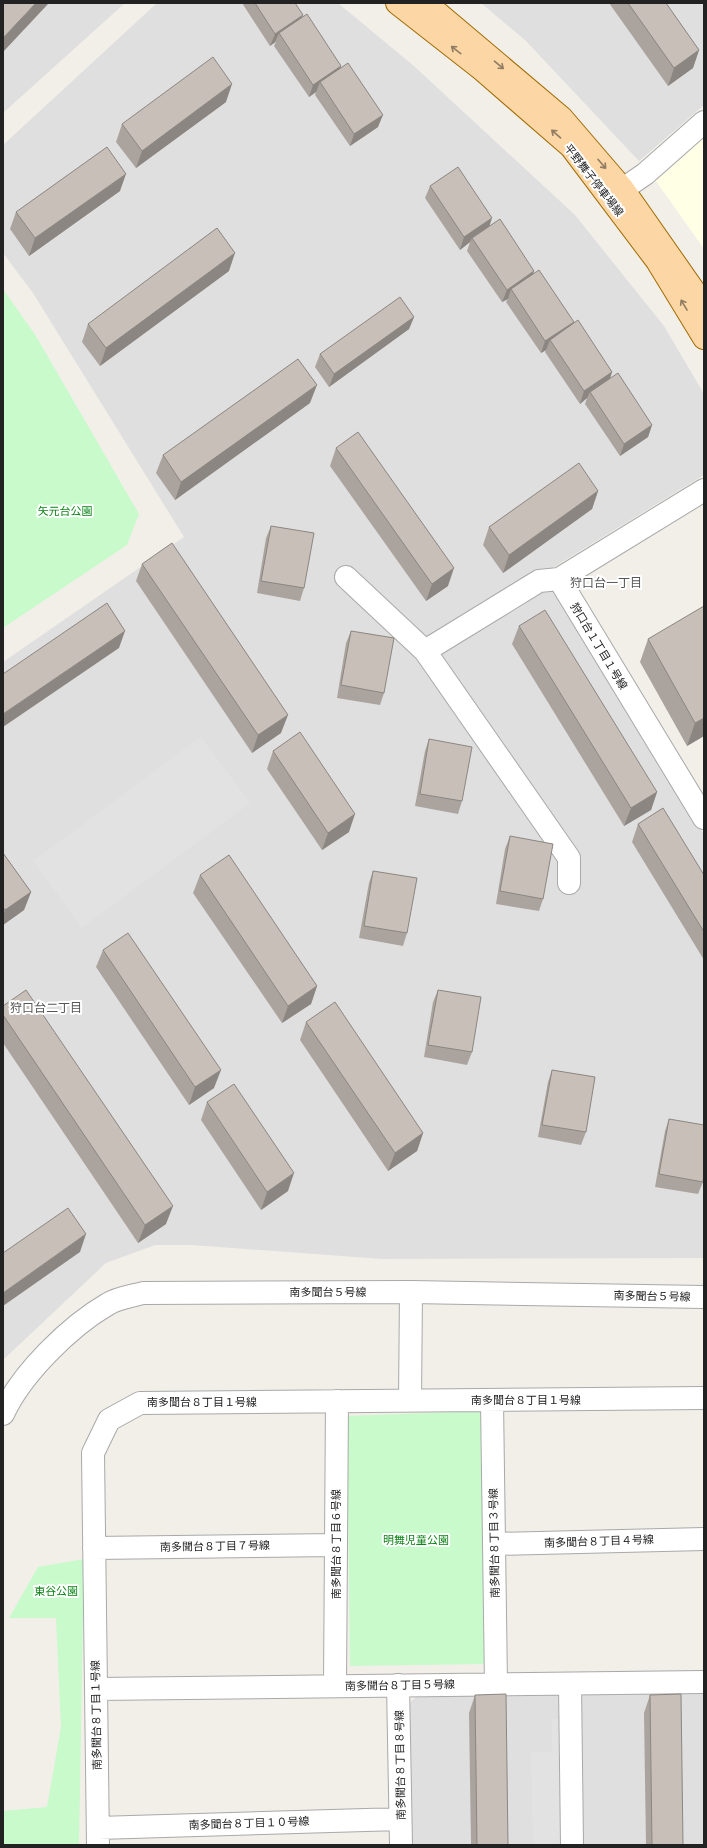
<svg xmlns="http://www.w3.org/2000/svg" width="707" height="1848" font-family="Manrope,'Noto Sans JP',sans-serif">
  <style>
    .residential { fill: #e0dfdf }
    .education { fill: #ffffe5 }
    .park { fill: #c8facc }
    .parking { fill: #e2e2e2 }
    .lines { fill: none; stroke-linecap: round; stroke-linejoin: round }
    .minor-casing { stroke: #a9a9a9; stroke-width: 24 }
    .major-casing { stroke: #a06b00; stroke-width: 24 }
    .minor { stroke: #fff; stroke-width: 22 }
    .major { stroke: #fcd6a4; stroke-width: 22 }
    .wall { fill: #aba49e }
    .shaded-wall { fill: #8b8681 }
    .building { fill: #c7bfb8; stroke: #8b8681 }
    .oneway { stroke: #8f7c63 }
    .labels { text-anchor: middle; stroke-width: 4; stroke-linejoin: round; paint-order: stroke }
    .street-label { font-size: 11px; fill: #222; stroke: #fff }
    .park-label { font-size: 11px; fill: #0c8416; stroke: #fff }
    .neighbourhood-label { font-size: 12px; fill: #555; stroke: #fff }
  </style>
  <rect width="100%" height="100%" fill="#f2efe9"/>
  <path class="residential" d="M 3,3 L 125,3 L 3,113 Z
    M 157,3 L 338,3 L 415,67 L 575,215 L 664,326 L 704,394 L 704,475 L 549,570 L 704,835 L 704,1258 L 382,1259 L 191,1245 L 155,1245 L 106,1263 L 3,1360 L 3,662 L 184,537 L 33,293 L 3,253 L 3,145 Z
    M 481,3 L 704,3 L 704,105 L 639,161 L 525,40 Z
    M 704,1693 L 704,1845 L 405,1845 L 405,1706 L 419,1695 Z"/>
  <path class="education" d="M 704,138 L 704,249 L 656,181 Z"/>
  <path class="park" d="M 3,289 L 36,336 L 139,514 L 127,545 L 3,628 Z
    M 482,1411 L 484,1664 L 350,1666 L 347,1416 Z
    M 84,1559 L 79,1845 L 3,1845 L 3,1811 L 47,1807 L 61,1727 L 56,1618 L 9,1618 L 38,1567 Z"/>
  <path class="parking" d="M 201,737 L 250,803 L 82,928 L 33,861 Z
    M 552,1719 L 563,1719 L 565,1845 L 533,1845 L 531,1752 L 552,1752 Z"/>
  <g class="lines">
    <defs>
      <path id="minor" d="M 623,189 L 645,174 L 704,122
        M 704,490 L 559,579 L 704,818
        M 346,577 L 425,651 L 569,858 L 569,883
        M 425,651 L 539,581 L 559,579
        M 410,1400 L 411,1292
        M 492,1401 L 496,1685
        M 3,1414 C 21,1374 70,1326 108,1304 C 117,1298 132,1296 143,1293 L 411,1292 L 704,1297
        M 494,1544 L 704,1539
        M 94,1548 L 336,1545
        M 570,1684 L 572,1845
        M 398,1685 L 401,1845
        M 335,1686 L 337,1401
        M 96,1689 L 704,1682
        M 98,1828 L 400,1819
        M 98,1845 L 93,1453 L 109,1420 L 140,1403 L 704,1398"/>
      <path id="major" d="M 397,3 L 480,68 L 571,147 L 657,261 L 704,338
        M 426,3 L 562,118 L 623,189 L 704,305"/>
    </defs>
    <use href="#minor" class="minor-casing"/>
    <use href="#major" class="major-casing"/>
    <use href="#minor" class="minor"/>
    <use href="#major" class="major"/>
  </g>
  <path class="wall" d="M 242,3 L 295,3 L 301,18 L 341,68 L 378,127 L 350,146 L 315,95 L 316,92 L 309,97 L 274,46 L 276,42 L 270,46 Z
    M 609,3 L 666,3 L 699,50 L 693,68 L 668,86 Z
    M 226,102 L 136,168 L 116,142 L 122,124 Z
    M 430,186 L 489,227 L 534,271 L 533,274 L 612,372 L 610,378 L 652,425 L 648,437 L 620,456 L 585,404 L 587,398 L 580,404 L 545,352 L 546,350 L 541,353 L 506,302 L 508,299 L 502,302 L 467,251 L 470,242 L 460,250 L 425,198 Z
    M 120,191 L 29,256 L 10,229 L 16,212 Z
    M 229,271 L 100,366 L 82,342 L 88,324 Z
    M 414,317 L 409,329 L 329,387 L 315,367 L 320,354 Z
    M 310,403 L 175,500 L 156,473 L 163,455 Z
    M 336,448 L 448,586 L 426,601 L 330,466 Z
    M 598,491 L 592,509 L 503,573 L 483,545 L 489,527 Z
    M 271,526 L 304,588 L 300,601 L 257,593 L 266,538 Z
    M 142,564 L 281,733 L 252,753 L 136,581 Z
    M 519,626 L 657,792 L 651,810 L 624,826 L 512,644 Z
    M 351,631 L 384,693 L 380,705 L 337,698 L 346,643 Z
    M 648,639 L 704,736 L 687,746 L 640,662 Z
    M 429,739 L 462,801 L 458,814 L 415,806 L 425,751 Z
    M 273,751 L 349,832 L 322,850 L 267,769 Z
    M 638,824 L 704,875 L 704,960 L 632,842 Z
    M 510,836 L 543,899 L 539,911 L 496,904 L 505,849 Z
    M 3,853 L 31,892 L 24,910 L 3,925 Z
    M 373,871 L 407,933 L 403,946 L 359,938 L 369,883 Z
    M 200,875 L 317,986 L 311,1004 L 282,1023 L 193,893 Z
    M 103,950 L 214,1088 L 189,1105 L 96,967 Z
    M 438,990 L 472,1052 L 467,1065 L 424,1057 L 433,1002 Z
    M 3,1006 L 166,1224 L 138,1243 L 3,1043 Z
    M 306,1022 L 423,1133 L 417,1151 L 388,1171 L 300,1040 Z
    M 552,1070 L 586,1132 L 581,1145 L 538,1137 L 548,1082 Z
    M 207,1102 L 288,1191 L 261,1210 L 201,1120 Z
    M 669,1119 L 703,1182 L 698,1194 L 655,1187 L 665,1131 Z
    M 475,1695 L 508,1845 L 471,1845 L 469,1713 Z
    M 650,1695 L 683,1845 L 646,1845 L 644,1713 Z"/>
  <path class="shaded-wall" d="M 36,3 L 49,3 L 3,52 L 3,38 Z
    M 303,15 L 298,27 L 279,33 L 275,42 L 270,46 L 275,34 Z
    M 699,50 L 693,68 L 668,86 L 674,68 Z
    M 341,66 L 337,78 L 320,82 L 316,92 L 309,97 L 313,85 Z
    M 232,84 L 226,102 L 136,168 L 142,151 Z
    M 383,115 L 378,127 L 350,146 L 354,134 Z
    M 126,174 L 120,191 L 29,256 L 35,238 Z
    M 492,218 L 488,231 L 472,238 L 470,242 L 460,250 L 464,237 Z
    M 235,253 L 229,271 L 100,366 L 106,348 Z
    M 534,271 L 530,283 L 511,289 L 508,299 L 502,302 L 507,290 Z
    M 414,317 L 409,329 L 329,387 L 334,374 Z
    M 574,322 L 569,334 L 550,340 L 546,350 L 541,353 L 545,341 Z
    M 612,372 L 608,385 L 590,392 L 587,398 L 580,404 L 584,391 Z
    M 317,385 L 310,403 L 175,500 L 181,482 Z
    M 652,425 L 648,437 L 620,456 L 624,444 Z
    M 598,491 L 592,509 L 503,573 L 509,555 Z
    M 454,568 L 448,586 L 426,601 L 432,584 Z
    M 125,631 L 119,648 L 3,727 L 3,714 Z
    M 288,715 L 281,733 L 252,753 L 258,735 Z
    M 704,718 L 704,736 L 687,746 L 695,723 Z
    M 657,792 L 651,810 L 624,826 L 631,808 Z
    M 355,814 L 349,832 L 322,850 L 328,833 Z
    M 31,892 L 24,910 L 3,925 L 3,916 L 5,910 Z
    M 317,986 L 311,1004 L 282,1023 L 288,1006 Z
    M 221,1070 L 214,1088 L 189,1105 L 195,1087 Z
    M 423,1133 L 417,1151 L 388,1171 L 395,1153 Z
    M 294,1173 L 288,1191 L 261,1210 L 267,1192 Z
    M 173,1206 L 166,1224 L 138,1243 L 145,1225 Z
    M 86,1234 L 80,1252 L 3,1306 L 3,1293 Z"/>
  <path class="building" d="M 3,3 L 36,3 L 3,38 Z
    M 255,3 L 295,3 L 303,15 L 275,34 Z
    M 628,3 L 666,3 L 699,50 L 674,68 Z
    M 307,14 L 341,66 L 313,85 L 279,33 Z
    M 213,57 L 232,84 L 142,151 L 122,124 Z
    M 348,63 L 383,115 L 354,134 L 320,82 Z
    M 107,147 L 126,174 L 35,238 L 16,212 Z
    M 458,167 L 492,218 L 464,237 L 430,186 Z
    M 500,219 L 534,271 L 507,290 L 472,238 Z
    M 217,228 L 235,253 L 106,348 L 88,324 Z
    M 539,270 L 574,322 L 545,341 L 511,289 Z
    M 400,297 L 414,317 L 334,374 L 320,354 Z
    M 578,320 L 612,372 L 584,391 L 550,340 Z
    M 298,359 L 317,385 L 181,482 L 163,455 Z
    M 618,373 L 652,425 L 624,444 L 590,392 Z
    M 358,432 L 454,568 L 432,584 L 336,448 Z
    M 579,463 L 598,491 L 509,555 L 489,527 Z
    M 271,526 L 314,533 L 304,588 L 261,581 Z
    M 172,543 L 288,715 L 258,735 L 142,564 Z
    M 107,603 L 125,631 L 3,714 L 3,674 Z
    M 704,606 L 704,718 L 695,723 L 648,639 Z
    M 545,610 L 657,792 L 631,808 L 519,626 Z
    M 351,631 L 394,638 L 384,693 L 341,685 Z
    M 300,732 L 355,814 L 328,833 L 273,751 Z
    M 429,739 L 472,747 L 462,801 L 420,794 Z
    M 663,808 L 704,875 L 704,932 L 638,824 Z
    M 510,836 L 553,844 L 543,899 L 500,891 Z
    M 3,853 L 31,892 L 5,910 L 3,907 Z
    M 229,855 L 317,986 L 288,1006 L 200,875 Z
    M 373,871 L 417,878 L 407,933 L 364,926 Z
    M 128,933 L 221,1070 L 195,1087 L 103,950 Z
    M 26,990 L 173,1206 L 145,1225 L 3,1015 L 3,1006 Z
    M 438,990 L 481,997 L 472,1052 L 428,1045 Z
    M 335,1002 L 423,1133 L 395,1153 L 306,1022 Z
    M 552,1070 L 595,1077 L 586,1132 L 542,1125 Z
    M 234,1084 L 294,1173 L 267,1192 L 207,1102 Z
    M 669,1119 L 704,1125 L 704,1175 L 703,1182 L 659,1174 Z
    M 68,1208 L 86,1234 L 3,1293 L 3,1253 Z
    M 506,1694 L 508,1845 L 477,1845 L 475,1695 Z
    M 681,1694 L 683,1845 L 652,1845 L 650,1695 Z"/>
  <defs><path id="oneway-shaft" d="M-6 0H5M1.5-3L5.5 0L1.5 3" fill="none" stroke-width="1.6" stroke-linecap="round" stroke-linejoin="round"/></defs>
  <g class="oneway">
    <use href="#oneway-shaft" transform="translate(456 50) rotate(-142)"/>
    <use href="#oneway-shaft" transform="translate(499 65) rotate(40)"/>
    <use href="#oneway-shaft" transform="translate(556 134) rotate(-139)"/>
    <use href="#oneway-shaft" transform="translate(602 164) rotate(49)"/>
    <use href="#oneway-shaft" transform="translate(684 305) rotate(-121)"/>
  </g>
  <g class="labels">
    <g class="street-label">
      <text transform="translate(594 180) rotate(52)" y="4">平野舞子停車場線</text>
      <text transform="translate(599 646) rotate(59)" y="4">狩口台１丁目１号線</text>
      <text x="328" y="1296">南多聞台５号線</text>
      <text transform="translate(652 1296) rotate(1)" y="4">南多聞台５号線</text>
      <text x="526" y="1404">南多聞台８丁目１号線</text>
      <text x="202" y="1406">南多聞台８丁目１号線</text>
      <text transform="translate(599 1541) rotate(-2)" y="4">南多聞台８丁目４号線</text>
      <text transform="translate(494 1543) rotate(-91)" y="4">南多聞台８丁目３号線</text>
      <text transform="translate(336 1544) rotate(-90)" y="4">南多聞台８丁目６号線</text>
      <text transform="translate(215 1546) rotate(-1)" y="4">南多聞台８丁目７号線</text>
      <text transform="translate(400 1685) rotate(-1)" y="4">南多聞台８丁目５号線</text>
      <text transform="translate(96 1715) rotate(-91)" y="4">南多聞台８丁目１号線</text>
      <text transform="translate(400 1765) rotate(-91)" y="4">南多聞台８丁目８号線</text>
      <text transform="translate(249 1823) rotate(-2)" y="4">南多聞台８丁目１０号線</text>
    </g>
    <g class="park-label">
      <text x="65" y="515">矢元台公園</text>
      <text x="416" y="1544">明舞児童公園</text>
      <text x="56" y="1595">東谷公園</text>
    </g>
    <g class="neighbourhood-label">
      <text x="606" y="587">狩口台一丁目</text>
      <text x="46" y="1012">狩口台二丁目</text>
    </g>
  </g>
  <rect width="707" height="1848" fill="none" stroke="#222222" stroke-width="8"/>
</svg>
